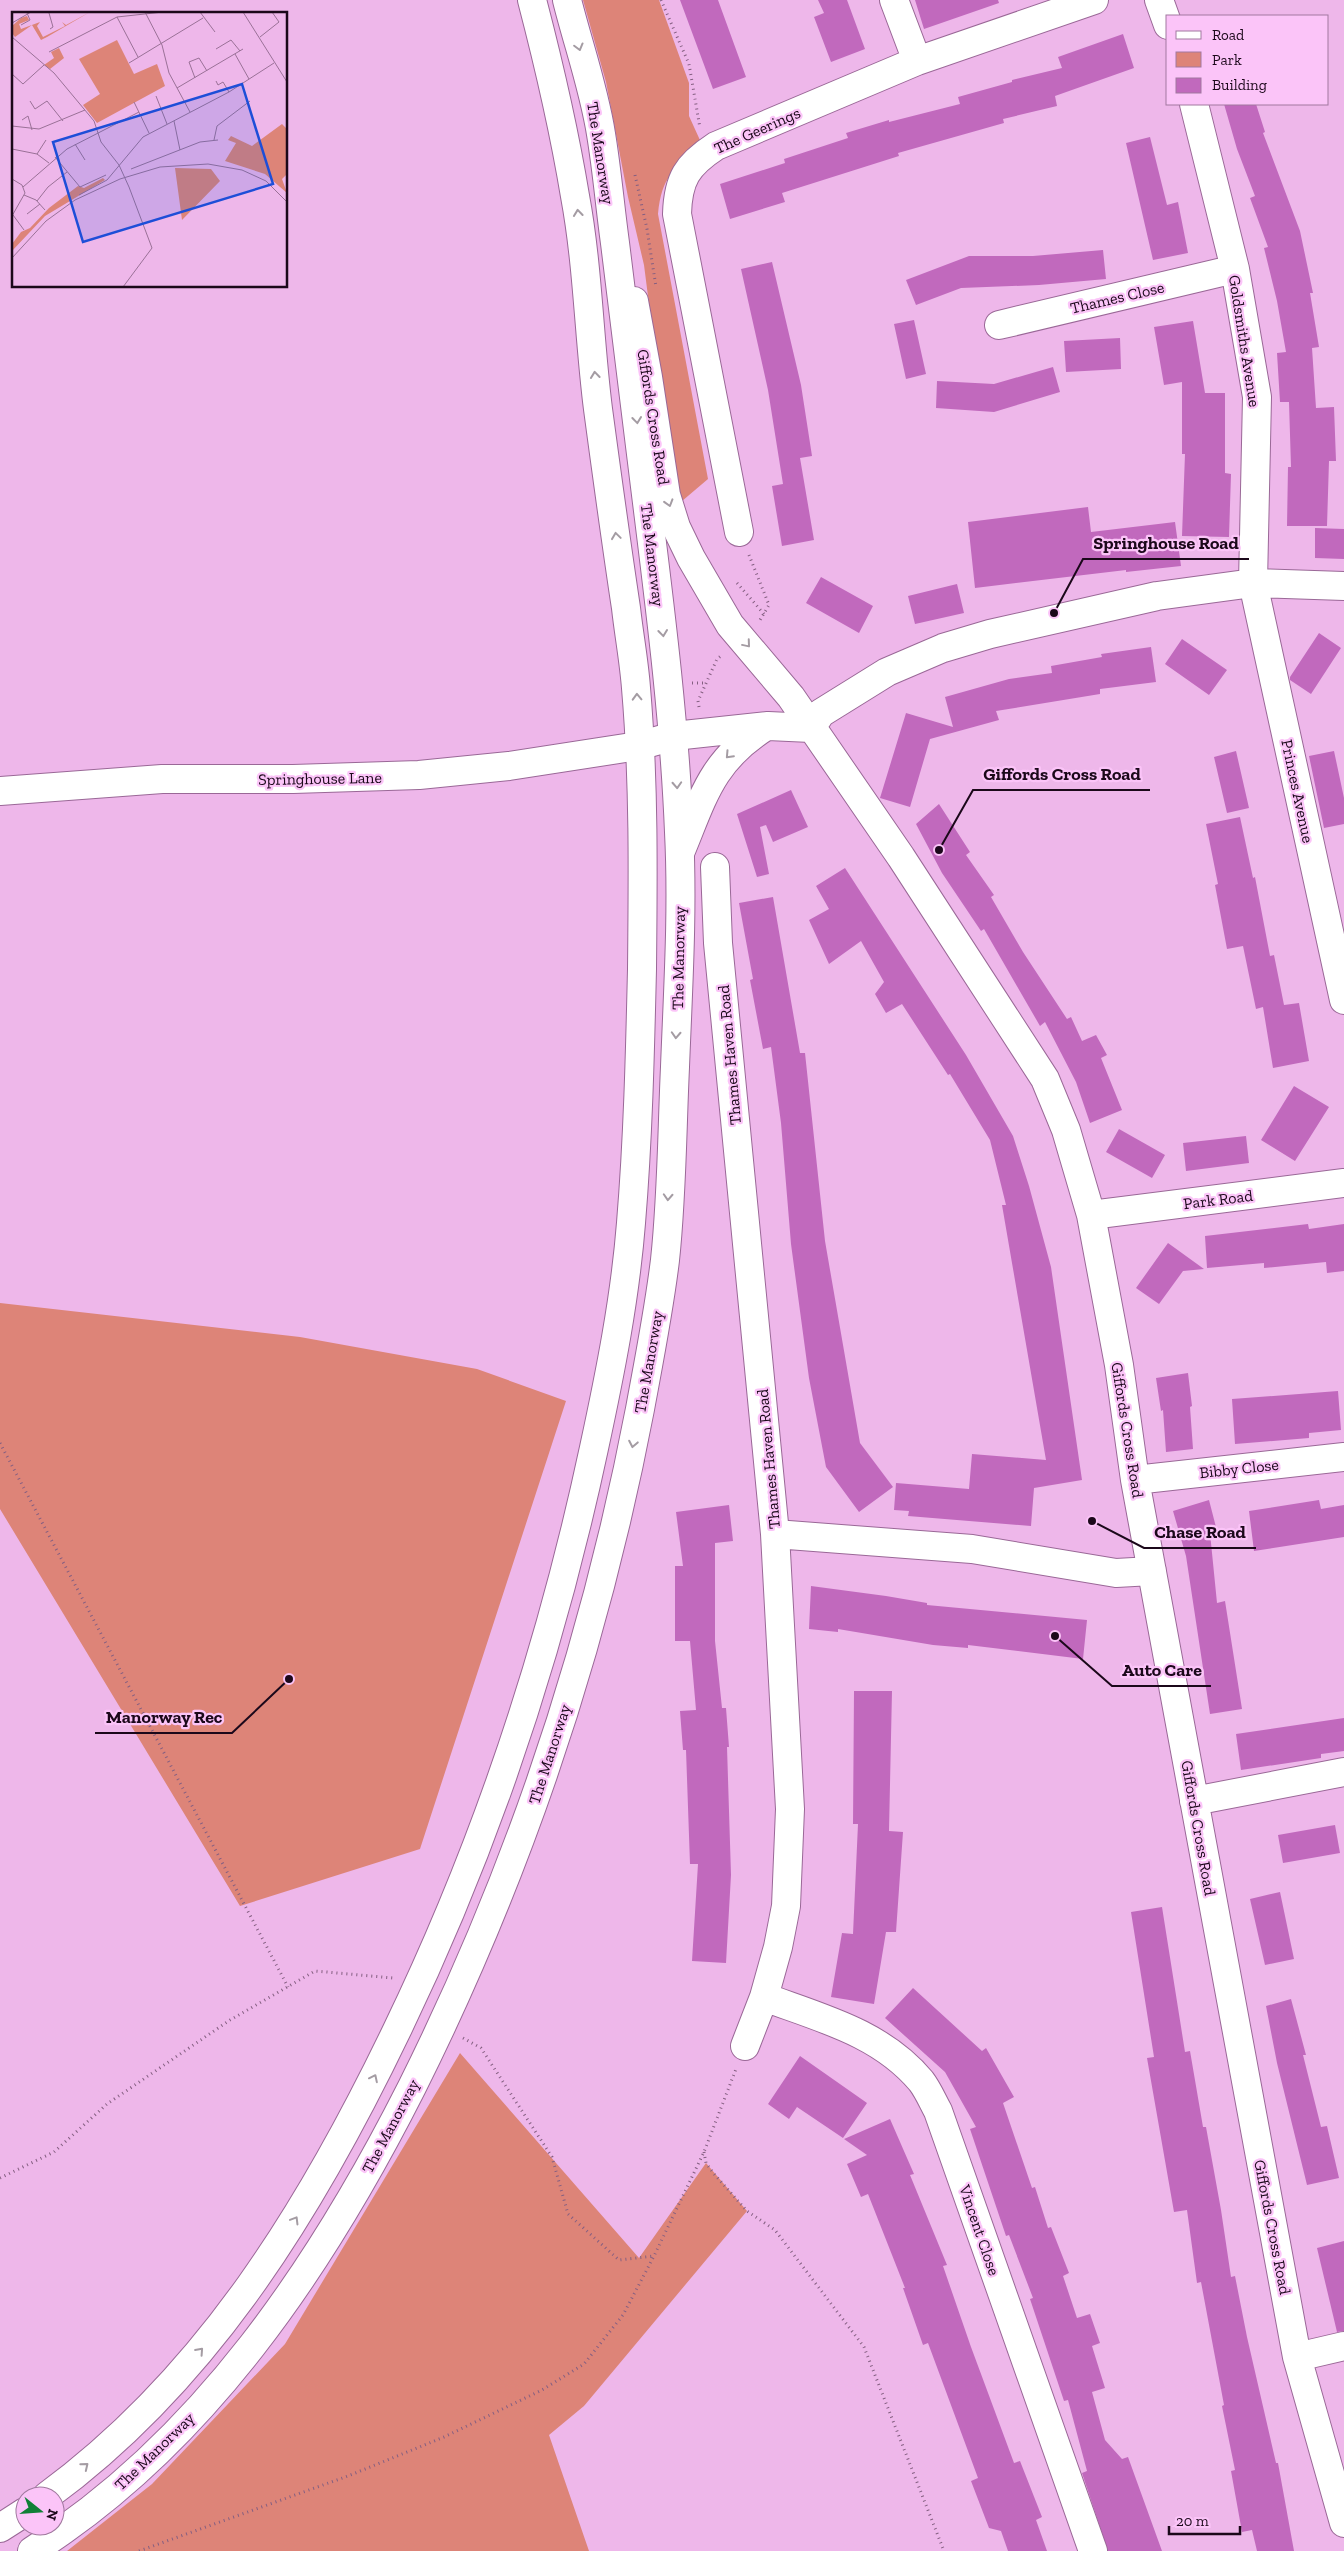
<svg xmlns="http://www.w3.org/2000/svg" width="1344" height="2551" font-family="'Zilla Slab',serif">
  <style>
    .green { fill: #dd8478 }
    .building { fill: #c169bd }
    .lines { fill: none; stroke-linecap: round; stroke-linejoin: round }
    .minor-casing { stroke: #9a6897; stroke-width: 30 }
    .major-casing { stroke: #9a6897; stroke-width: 30 }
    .path { stroke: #845f81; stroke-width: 3; stroke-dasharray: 1 4; stroke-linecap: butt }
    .minor { stroke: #fff; stroke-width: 28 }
    .major { stroke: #fff; stroke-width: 28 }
    .oneway { stroke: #a49ca3 }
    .labels { text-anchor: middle; stroke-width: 4.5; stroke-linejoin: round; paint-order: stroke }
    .street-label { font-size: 16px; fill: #1b081a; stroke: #fbc4f8 }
    .inset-road { fill: none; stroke: #9a7197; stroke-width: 1 }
    .view { fill: #1d4ed8; fill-opacity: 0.15; stroke: #1d4ed8; stroke-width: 2.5 }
    .inset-edge { fill: none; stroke: #1b081a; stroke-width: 2.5 }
    .leader { fill: none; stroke: #1b081a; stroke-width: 2 }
    .callout-dot { fill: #1b081a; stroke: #fbc4f8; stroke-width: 2 }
    .callout-label { font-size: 18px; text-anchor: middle; font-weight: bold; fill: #1b081a; stroke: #fbc4f8; stroke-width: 4.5; stroke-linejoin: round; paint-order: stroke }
  </style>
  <rect width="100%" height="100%" fill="#eeb7ea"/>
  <path class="green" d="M 583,0 L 659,0 L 689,83 L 689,116 L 704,149 C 673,168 662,176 658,214 L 708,479 L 675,507 L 644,265 L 628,197 L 606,82 Z
    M 0,1303 L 300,1337 L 477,1369 L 566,1401 L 420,1849 L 240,1906 L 0,1509 Z
    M 460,2053 L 639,2258 L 706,2163 L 747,2211 L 584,2406 L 549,2435 L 589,2551 L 67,2551 L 152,2484 L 285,2344 Z"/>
  <path class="building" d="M 680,0 L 718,0 L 746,77 L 713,89 Z
    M 818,0 L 847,0 L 865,49 L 831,62 L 814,17 L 824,13 Z
    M 915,0 L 998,0 L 999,3 L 924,29 Z
    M 1123,34 L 1134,68 L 1055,96 L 1057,106 L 1003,119 L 1004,123 L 898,153 L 899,156 L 782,193 L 785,202 L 730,219 L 720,184 L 785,163 L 784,159 L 848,138 L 846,133 L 889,120 L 889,122 L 960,104 L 958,97 L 1012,82 L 1012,80 L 1062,68 L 1058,57 Z
    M 1224,104 L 1256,104 L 1265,132 L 1263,133 L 1300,231 L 1313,293 L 1310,293 L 1319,347 L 1312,348 L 1316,408 L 1334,407 L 1336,461 L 1329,461 L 1327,526 L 1287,526 L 1288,467 L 1291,467 L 1289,402 L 1280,402 L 1277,353 L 1286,352 L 1277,301 L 1264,248 L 1268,247 L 1250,198 L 1255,196 L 1237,149 Z
    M 1150,137 L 1167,205 L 1178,202 L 1188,253 L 1153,260 L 1126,143 Z
    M 1103,250 L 1106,279 L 1039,285 L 961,288 L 916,305 L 906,280 L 969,256 L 1033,256 Z
    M 772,262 L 801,385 L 812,456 L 800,458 L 814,540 L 782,546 L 772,486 L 783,484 L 768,390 L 741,269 Z
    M 914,320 L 926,374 L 906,379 L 894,324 Z
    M 1193,321 L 1205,393 L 1225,393 L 1225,473 L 1231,474 L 1229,537 L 1182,536 L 1185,454 L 1182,454 L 1182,382 L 1164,385 L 1154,327 Z
    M 1120,338 L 1121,369 L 1066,372 L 1064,341 Z
    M 1053,367 L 1060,392 L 994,412 L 936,408 L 937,381 L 994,384 Z
    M 1088,507 L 1091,532 L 1175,522 L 1181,566 L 1126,572 L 1126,570 L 975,588 L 968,522 Z
    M 1315,528 L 1344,529 L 1344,559 L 1315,558 Z
    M 821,577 L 873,606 L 859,633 L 806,603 Z
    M 957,584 L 964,613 L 915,624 L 908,596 Z
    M 1319,633 L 1341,648 L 1311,694 L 1290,680 L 1290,677 Z
    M 1182,639 L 1227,670 L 1209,695 L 1165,664 Z
    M 1151,647 L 1156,682 L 1100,689 L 1100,694 L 996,711 L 999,720 L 930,739 L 910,807 L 880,798 L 906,713 L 953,727 L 945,697 L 1009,679 L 1052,673 L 1051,666 L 1102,657 L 1101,654 Z
    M 1236,751 L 1249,808 L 1227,813 L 1214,757 Z
    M 1334,751 L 1344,798 L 1344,824 L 1324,828 L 1309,756 Z
    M 791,790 L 808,827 L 773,842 L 766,825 L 760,827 L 769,874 L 757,877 L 737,814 Z
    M 939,804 L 970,852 L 966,855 L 994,895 L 991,897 L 1023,952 L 1067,1019 L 1071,1017 L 1082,1041 L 1096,1035 L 1107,1055 L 1101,1058 L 1122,1110 L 1090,1123 L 1076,1082 L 1045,1022 L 1040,1026 L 984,929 L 981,931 L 942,873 L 916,824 Z
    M 1240,817 L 1253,878 L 1255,877 L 1270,956 L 1274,955 L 1284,1005 L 1299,1003 L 1309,1061 L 1273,1068 L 1263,1007 L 1256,1009 L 1243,946 L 1227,949 L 1215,885 L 1218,884 L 1206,824 Z
    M 845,868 L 966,1055 L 1013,1136 L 1029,1186 L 1051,1267 L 1082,1480 L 1034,1488 L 1031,1526 L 908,1516 L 909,1511 L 894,1510 L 896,1483 L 969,1489 L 972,1454 L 1046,1460 L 1002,1205 L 1006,1205 L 990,1140 L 950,1074 L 948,1075 L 902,1004 L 886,1013 L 875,994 L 884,982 L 861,941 L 829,964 L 809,920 L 829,909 L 816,886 Z
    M 773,897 L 800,1053 L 805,1053 L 825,1241 L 860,1443 L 893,1487 L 859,1512 L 826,1467 L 809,1378 L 791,1244 L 781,1123 L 771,1047 L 763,1049 L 750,980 L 753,979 L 739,903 Z
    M 1294,1086 L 1329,1107 L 1295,1161 L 1261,1140 Z
    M 1119,1129 L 1165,1155 L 1152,1178 L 1106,1152 Z
    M 1246,1136 L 1249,1163 L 1186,1171 L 1183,1143 Z
    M 1308,1224 L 1309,1229 L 1344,1224 L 1344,1271 L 1327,1273 L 1326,1262 L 1264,1268 L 1264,1263 L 1207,1268 L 1205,1236 Z
    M 1168,1243 L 1204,1269 L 1183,1271 L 1159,1304 L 1136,1288 Z
    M 1188,1373 L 1192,1406 L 1190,1407 L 1193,1449 L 1166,1452 L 1163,1410 L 1161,1411 L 1156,1378 Z
    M 1338,1391 L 1341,1430 L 1309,1433 L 1309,1438 L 1235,1444 L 1232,1399 Z
    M 1209,1500 L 1217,1531 L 1210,1533 L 1217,1603 L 1225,1601 L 1242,1709 L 1210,1714 L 1186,1556 L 1173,1511 Z
    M 1319,1500 L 1321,1509 L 1344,1505 L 1344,1537 L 1254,1551 L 1249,1511 Z
    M 729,1505 L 733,1541 L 715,1543 L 715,1641 L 722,1708 L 726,1708 L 729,1747 L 727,1747 L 731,1875 L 726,1963 L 692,1961 L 698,1864 L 690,1864 L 686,1750 L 683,1750 L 680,1711 L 696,1710 L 690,1641 L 675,1641 L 675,1566 L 683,1566 L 676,1512 Z
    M 811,1586 L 886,1596 L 927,1603 L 927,1605 L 1087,1620 L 1083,1659 L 968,1645 L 968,1648 L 933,1645 L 838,1629 L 838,1632 L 809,1629 Z
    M 854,1691 L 892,1691 L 889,1831 L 903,1832 L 896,1932 L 886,1932 L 874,2004 L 831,1997 L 842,1933 L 853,1934 L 858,1824 L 853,1824 Z
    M 1344,1718 L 1344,1751 L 1321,1754 L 1321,1758 L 1241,1770 L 1236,1734 Z
    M 1335,1825 L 1340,1853 L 1283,1863 L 1278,1835 Z
    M 1280,1892 L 1294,1959 L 1265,1965 L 1250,1899 Z
    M 1162,1907 L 1185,2052 L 1190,2051 L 1203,2127 L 1206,2127 L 1221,2210 L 1231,2277 L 1235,2276 L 1247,2337 L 1276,2463 L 1278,2463 L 1294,2551 L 1257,2551 L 1252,2530 L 1242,2532 L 1231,2471 L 1235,2470 L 1222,2406 L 1224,2405 L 1201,2282 L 1197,2283 L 1187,2210 L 1174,2212 L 1147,2058 L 1154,2057 L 1131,1912 Z
    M 913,1988 L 982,2051 L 986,2048 L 1014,2097 L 1003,2103 L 1032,2188 L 1035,2187 L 1048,2228 L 1051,2227 L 1069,2273 L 1063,2276 L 1077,2318 L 1090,2314 L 1100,2343 L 1092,2346 L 1105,2388 L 1092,2392 L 1105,2440 L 1122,2459 L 1128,2457 L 1162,2551 L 1108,2551 L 1082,2473 L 1087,2471 L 1068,2400 L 1064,2401 L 1030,2299 L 1033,2298 L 1009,2235 L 1006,2236 L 970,2129 L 976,2127 L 945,2072 L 885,2018 Z
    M 1291,1999 L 1306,2055 L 1303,2055 L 1321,2127 L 1327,2126 L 1339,2178 L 1307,2185 L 1277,2063 L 1266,2006 Z
    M 800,2056 L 867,2103 L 843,2138 L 797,2107 L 789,2119 L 768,2104 Z
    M 890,2119 L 914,2174 L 910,2175 L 947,2265 L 943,2266 L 971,2347 L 1014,2463 L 1020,2461 L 1042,2517 L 1036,2520 L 1047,2551 L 1008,2551 L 1001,2531 L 989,2528 L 971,2481 L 978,2478 L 928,2343 L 923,2345 L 903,2288 L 905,2288 L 868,2194 L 861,2197 L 847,2164 L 867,2155 L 844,2139 Z
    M 1344,2241 L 1344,2331 L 1337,2332 L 1317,2248 Z"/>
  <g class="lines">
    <defs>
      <path id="minor" d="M 894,0 L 917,61
        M 1159,0 L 1168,25
        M 1194,104 L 1235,269 L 1257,397 L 1253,583 L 1344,1000
        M 634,301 L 648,377 L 666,495 L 676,527 L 691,558 L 730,625 L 791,697 L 901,857 L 1045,1079 L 1066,1130 L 1091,1215 L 1119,1365 L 1135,1480 L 1297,2357 L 1344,2523
        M 999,325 L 1235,269
        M 739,532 L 677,214 C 678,179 687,165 716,146 L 917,61 L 1094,0
        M 811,728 L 821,713 L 887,672 L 943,648 L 990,634 L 1157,596 L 1253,583 L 1344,586
        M 0,791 L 162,779 L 293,779 L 419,775 L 509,766 L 638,746 L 674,736 L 768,726 L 811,728
        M 680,853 C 703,798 711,761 765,727
        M 715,867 L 718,943 L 775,1534 L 790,1809 L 786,1906 L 778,1947 L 764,1997 L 745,2046
        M 1091,1215 L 1344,1183
        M 1135,1480 L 1344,1457
        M 775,1534 L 972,1549 L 1116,1573 L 1152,1571
        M 1194,1801 L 1344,1772
        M 764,1997 C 821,2018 881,2033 921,2081 C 928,2090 933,2102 938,2111 L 1093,2551
        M 1297,2357 L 1344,2346"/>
      <path id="major" d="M 47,2496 C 208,2378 312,2207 397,2030 C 487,1844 551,1649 594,1448 C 610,1374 625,1299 631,1223 C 638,1139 640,1054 642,969 C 643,875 644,781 636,688 C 634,661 629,635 626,608 C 616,542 607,476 598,409 C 589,339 588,266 575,196 C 564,130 549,65 532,0
        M 0,2528 L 25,2512
        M 32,2551 C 204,2442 322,2265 412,2087 C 519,1873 595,1644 640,1409 C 649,1360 659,1310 665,1260 C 672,1196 672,1131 675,1067 C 678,989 683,910 679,832 C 674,708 657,585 642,462 C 633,389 624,316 615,243 C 610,207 607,170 601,134 C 594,89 578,44 567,0"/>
    </defs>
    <use href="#minor" class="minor-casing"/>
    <use href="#major" class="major-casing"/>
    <path class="path" d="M 661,0 L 689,64 L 700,128
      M 635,175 L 647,229 L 656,287
      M 749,555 L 769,605 L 760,620
      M 737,583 L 764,614
      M 692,683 L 706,683
      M 699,707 L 698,701 L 717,659 L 722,655
      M 0,1443 L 288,1987
      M 463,2038 L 481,2048 L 552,2157 L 568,2214 L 619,2260 L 654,2256
      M 704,2152 L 706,2163 L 715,2175 L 747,2211 L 775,2230 L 864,2347 L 944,2551
      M 0,2178 L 54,2152 L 107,2104 L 230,2020 L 315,1971 L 393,1978
      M 139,2551 L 348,2476 L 444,2437 L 542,2390 L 584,2364 L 623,2315 L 654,2256 L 704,2152 L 736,2069"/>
    <use href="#minor" class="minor"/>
    <use href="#major" class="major"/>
  </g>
  <defs><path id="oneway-chevron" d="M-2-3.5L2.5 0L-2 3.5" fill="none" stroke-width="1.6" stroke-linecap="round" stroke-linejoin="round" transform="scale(1.25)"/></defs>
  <g class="oneway">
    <use href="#oneway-chevron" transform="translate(579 47) rotate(75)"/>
    <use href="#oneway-chevron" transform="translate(578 213) rotate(-96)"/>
    <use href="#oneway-chevron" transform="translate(595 375) rotate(-96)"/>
    <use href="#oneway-chevron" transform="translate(637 420) rotate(83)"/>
    <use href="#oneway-chevron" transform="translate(669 503) rotate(73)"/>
    <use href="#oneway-chevron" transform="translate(616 536) rotate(-98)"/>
    <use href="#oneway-chevron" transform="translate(663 633) rotate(83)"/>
    <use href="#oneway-chevron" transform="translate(747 644) rotate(50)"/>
    <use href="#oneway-chevron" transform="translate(637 697) rotate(-92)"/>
    <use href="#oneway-chevron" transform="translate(729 755) rotate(133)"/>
    <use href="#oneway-chevron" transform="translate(677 785) rotate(87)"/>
    <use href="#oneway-chevron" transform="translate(676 1035) rotate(93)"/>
    <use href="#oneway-chevron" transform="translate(668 1197) rotate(93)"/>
    <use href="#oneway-chevron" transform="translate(633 1444) rotate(101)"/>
    <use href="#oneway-chevron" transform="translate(374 2078) rotate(-64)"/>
    <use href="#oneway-chevron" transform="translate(295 2220) rotate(-59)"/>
    <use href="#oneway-chevron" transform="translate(200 2351) rotate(-48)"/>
    <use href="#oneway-chevron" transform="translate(85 2466) rotate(-39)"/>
  </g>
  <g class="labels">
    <g class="street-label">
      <text transform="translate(757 130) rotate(-24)" y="6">The Geerings</text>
      <text transform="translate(601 153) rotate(81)" y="6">The Manorway</text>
      <text transform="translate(1117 297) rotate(-13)" y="6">Thames Close</text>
      <text transform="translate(1245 341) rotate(81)" y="6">Goldsmiths Avenue</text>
      <text transform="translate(654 417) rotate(81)" y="6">Giffords Cross Road</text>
      <text transform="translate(653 555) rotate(83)" y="6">The Manorway</text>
      <text transform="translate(320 778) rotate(-1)" y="6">Springhouse Lane</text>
      <text transform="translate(1298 791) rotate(78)" y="6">Princes Avenue</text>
      <text transform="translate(678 958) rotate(-89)" y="6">The Manorway</text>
      <text transform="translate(729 1055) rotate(-95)" y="6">Thames Haven Road</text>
      <text transform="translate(1218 1199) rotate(-7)" y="6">Park Road</text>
      <text transform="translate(648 1362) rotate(-80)" y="6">The Manorway</text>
      <text transform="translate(1128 1430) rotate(81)" y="6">Giffords Cross Road</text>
      <text transform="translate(768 1459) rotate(-95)" y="6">Thames Haven Road</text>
      <text transform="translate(1239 1468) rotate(-6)" y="6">Bibby Close</text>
      <text transform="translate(549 1754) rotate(-72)" y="6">The Manorway</text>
      <text transform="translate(1199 1828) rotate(80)" y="6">Giffords Cross Road</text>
      <text transform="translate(390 2126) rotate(-62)" y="6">The Manorway</text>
      <text transform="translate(1273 2227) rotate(79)" y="6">Giffords Cross Road</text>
      <text transform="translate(980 2230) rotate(71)" y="6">Vincent Close</text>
      <text transform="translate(154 2451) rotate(-44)" y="6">The Manorway</text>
    </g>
  </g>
  <g transform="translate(12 12)">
    <rect width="275" height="275" fill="#eeb7ea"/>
    <path d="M 78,0 L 35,25 L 29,28 L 20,13 L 3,25 L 0,21 L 0,14 L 9,6 L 15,4 L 17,8 L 7,12 L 9,17 L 28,10 L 25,14 L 31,25 L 53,14 L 50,10 L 54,13 ZM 105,28 L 122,62 L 145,52 L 153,74 L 85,111 L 71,93 L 88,82 L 67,47 ZM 47,36 L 52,46 L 38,57 L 32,53 L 42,46 L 39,40 ZM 270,112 L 275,117 L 275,162 L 270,167 L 275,181 L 253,162 L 213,149 L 224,131 L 216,128 L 219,124 L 240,134 ZM 163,156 L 199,157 L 208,169 L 170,208 ZM 91,166 L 93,168 L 33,204 L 0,239 L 0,232 L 9,220 L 18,216 L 37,196 L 66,174 L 72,176 Z" fill="#dd8478"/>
    <path class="inset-road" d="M 25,0 L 46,0M 133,0 L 150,33 L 157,61 L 178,100M 188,0 L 203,20M 231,0 L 275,70M 37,1 L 41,15 L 38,17M 105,5 L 126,45M 0,11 L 19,0M 9,13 L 18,8 L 15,1M 0,25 L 42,61 L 82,109 L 89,130 L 107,153 L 117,175 L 140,236 L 111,275M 248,25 L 267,10 L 260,0M 204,37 L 219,28 L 228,39M 37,40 L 105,5 L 151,0M 223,42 L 237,67M 117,51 L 191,6M 0,62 L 11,72 L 32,53M 183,66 L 177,50 L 187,46 L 195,59M 204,69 L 206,73 L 211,70 L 217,80M 165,76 L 231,37M 144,84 L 155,112M 18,89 L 23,97 L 35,89 L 51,109M 122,90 L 137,121M 10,108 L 16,104 L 20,118M 162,109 L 168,138M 0,114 L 27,117 L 73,98M 202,128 L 205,114 L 238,89M 63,132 L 73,148M 0,137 L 25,142 L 37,151M 25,142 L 34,128M 43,145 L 68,175 L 94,163M 119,157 L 188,130 L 206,128M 0,167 L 10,173 L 13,181 L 0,204M 11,175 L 55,137 L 127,100M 12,183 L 24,188 L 33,198M 67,183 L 95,168 L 131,125 L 217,80 L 262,51M 25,189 L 36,175 L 55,160M 15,202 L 28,192M 1,203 L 12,218M 0,246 L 34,209 L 63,188 L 108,167 L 148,155 L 196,152 L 230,158 L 254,169 L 275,190"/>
    <path class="view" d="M 230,72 L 261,172 L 71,230 L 41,130 Z"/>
    <rect width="275" height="275" class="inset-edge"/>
  </g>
  <path class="leader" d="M1054 613L1083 559H1249M939 850L973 790H1150M1092 1521L1144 1548H1256M1055 1636L1112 1686H1211M289 1679L232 1733H95"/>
  <g class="callout-dot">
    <circle cx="1054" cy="613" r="5"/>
    <circle cx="939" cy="850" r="5"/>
    <circle cx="1092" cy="1521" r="5"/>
    <circle cx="1055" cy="1636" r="5"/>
    <circle cx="289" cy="1679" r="5"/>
  </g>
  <g class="callout-label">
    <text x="1166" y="549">Springhouse Road</text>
    <text x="1062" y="780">Giffords Cross Road</text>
    <text x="1200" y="1538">Chase Road</text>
    <text x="1162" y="1676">Auto Care</text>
    <text x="164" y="1723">Manorway Rec</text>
  </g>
  <rect x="1166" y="15" width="162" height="90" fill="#fbc4f8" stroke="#a1799f"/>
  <rect x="1176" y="31" width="25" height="8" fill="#ffffff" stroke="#a1799f"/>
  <text x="1212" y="40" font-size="15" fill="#1b081a">Road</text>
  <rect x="1176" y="52" width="25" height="15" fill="#dd8478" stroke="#a1799f"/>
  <text x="1212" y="65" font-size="15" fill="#1b081a">Park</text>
  <rect x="1176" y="78" width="25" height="15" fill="#c169bd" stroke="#a1799f"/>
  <text x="1212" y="90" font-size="15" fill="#1b081a">Building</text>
  <g transform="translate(40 2511) rotate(107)"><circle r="24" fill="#fbc4f8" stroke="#a1799f"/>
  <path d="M0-4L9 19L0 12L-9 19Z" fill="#118037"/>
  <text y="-8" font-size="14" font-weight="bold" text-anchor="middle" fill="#1b081a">N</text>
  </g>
  <path d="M1169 2526v8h71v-8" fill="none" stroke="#1b081a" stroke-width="2.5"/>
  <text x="1176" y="2526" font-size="15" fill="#1b081a" stroke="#fbc4f8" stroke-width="4" paint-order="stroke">20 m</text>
</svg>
